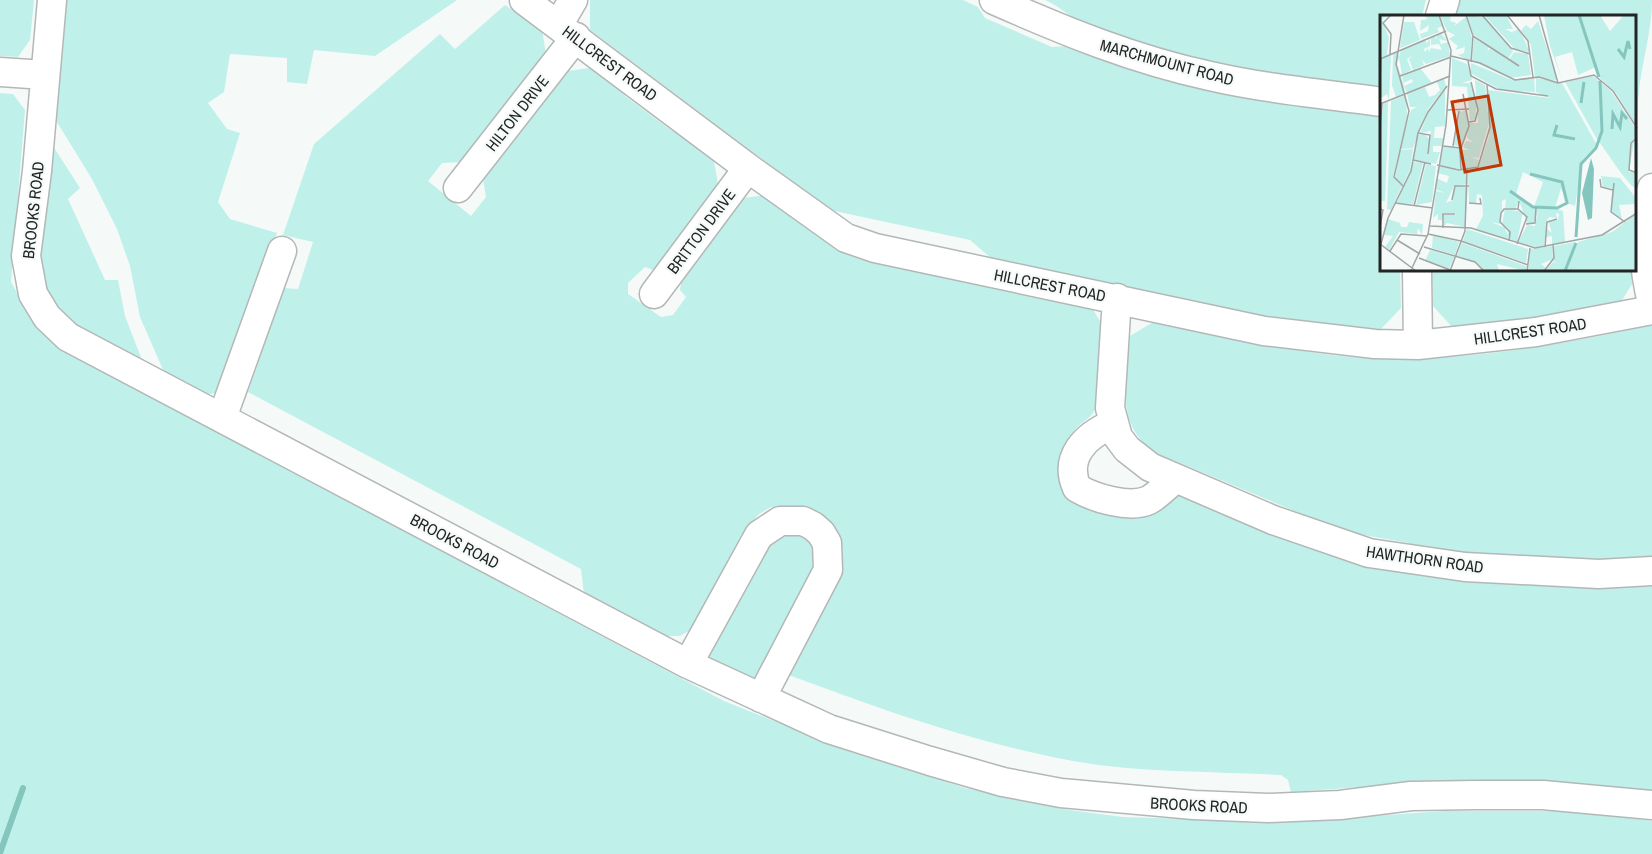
<svg xmlns="http://www.w3.org/2000/svg" width="1652" height="854" font-family="'Archivo Narrow',sans-serif">
  <style>
    .green { fill: #bff0e9 }
    .lines { fill: none; stroke-linecap: round; stroke-linejoin: round }
    .stream { stroke: #84c6be; stroke-width: 6 }
    .minor-casing { stroke: #b3b8b7; stroke-width: 31 }
    .minor { stroke: #fff; stroke-width: 28 }
    .labels { text-anchor: middle; stroke-width: 4.5; stroke-linejoin: round; paint-order: stroke }
    .street-label { font-size: 16px; fill: #232525; stroke: #f5faf9 }
    .inset-river { fill: none; stroke: #84c6be; stroke-width: 3 }
    .inset-road { fill: none; stroke: #a1a5a4; stroke-width: 1.5 }
    .view { fill: #c03806; fill-opacity: 0.15; stroke: #c03806; stroke-width: 3 }
    .inset-edge { fill: none; stroke: #232525; stroke-width: 3 }
  </style>
  <rect width="100%" height="100%" fill="#f5faf9"/>
  <path class="green" d="M 0,0 L 34,0 L 30,40 L 18,57 L 0,56 Z
    M 67,0 L 457,0 L 375,56 L 314,50 L 307,84 L 287,82 L 287,58 L 230,54 L 224,92 L 208,103 L 227,129 L 240,133 L 218,202 L 230,219 L 277,233 L 222,384 L 215,393 L 206,395 L 164,372 L 140,317 L 130,266 L 117,229 L 92,179 L 55,119 Z
    M 590,0 L 963,0 L 978,7 L 985,18 L 1052,47 L 1067,46 L 1233,94 L 1313,108 L 1381,114 L 1382,270 L 1400,270 L 1401,308 L 1380,330 L 1261,315 L 992,259 L 970,240 L 830,210 L 590,30 Z
    M 1045,0 L 1426,0 L 1422,16 L 1382,16 L 1382,86 C 1281,79 1174,61 1080,21 C 1068,16 1058,5 1045,0 Z
    M 1460,0 L 1652,0 C 1652,34 1640,67 1638,101 C 1636,130 1641,161 1636,189 L 1636,16 L 1455,16 Z
    M 505,5 L 542,29 L 546,55 L 461,162 L 442,163 L 428,181 L 471,216 L 486,197 L 483,179 L 568,71 L 596,67 L 621,86 L 625,96 L 672,131 L 682,132 L 713,156 L 718,184 L 660,266 L 653,270 L 645,267 L 628,283 L 628,294 L 661,317 L 673,315 L 686,297 L 680,290 L 681,283 L 743,198 L 766,195 L 817,234 L 1091,306 L 1104,328 L 1096,407 C 1093,418 1081,421 1074,431 C 1057,454 1047,495 1083,506 L 1182,495 L 1350,562 L 1401,572 L 1652,583 L 1652,791 L 1537,780 L 1430,782 L 1291,792 L 1288,780 L 1281,775 C 1212,771 1141,773 1073,761 C 974,743 880,709 786,674 L 842,564 L 840,540 L 802,507 L 771,507 L 759,514 L 741,535 L 692,629 L 680,636 L 666,636 L 584,594 L 581,569 L 248,392 L 284,288 L 298,289 L 313,242 L 283,235 L 314,144 L 440,34 L 455,49 Z
    M 0,93 L 13,94 L 25,110 L 11,282 L 36,327 L 62,350 L 724,701 L 844,749 L 965,788 L 1069,810 L 1123,817 L 1285,822 L 1445,811 L 1584,811 L 1652,821 L 1652,854 L 0,854 Z
    M 51,143 L 80,188 L 68,199 L 105,280 L 118,280 L 125,316 L 142,360 L 74,324 C 64,316 52,305 47,292 C 33,256 48,183 51,143 Z
    M 1432,270 L 1631,270 L 1632,284 L 1621,302 L 1548,317 L 1453,328 L 1433,306 Z
    M 1155,321 C 1232,337 1311,358 1389,359 C 1478,359 1566,344 1652,325 L 1652,559 C 1572,562 1495,558 1415,547 L 1409,543 L 1342,531 L 1154,452 C 1114,423 1126,379 1130,336 Z
    M 808,533 L 821,557 L 759,677 L 752,680 L 712,661 L 708,653 L 766,536 Z"/>
  <g class="lines">
    <path class="stream" d="M 0,853 L 23,788"/>
    <defs>
      <path id="minor" d="M 52,0 L 37,171 L 26,256 L 33,294 L 47,317 L 68,337 L 688,664 L 829,729 L 930,761 L 1003,782 L 1061,793 L 1194,805 L 1268,808 L 1340,805 L 1411,796 L 1476,795 L 1543,795 L 1652,805
        M 524,0 L 748,168 L 846,238 L 875,248 L 1264,331 L 1375,344 L 1418,345 L 1536,332 L 1652,310
        M 994,0 C 1064,31 1135,60 1210,76 C 1266,89 1325,94 1382,102
        M 1440,16 L 1445,0
        M 559,24 L 573,0
        M 0,72 L 45,75
        M 458,188 L 576,37
        M 1652,188 C 1639,227 1643,264 1652,303
        M 1417,270 L 1418,345
        M 654,294 L 748,168
        M 1117,298 L 1110,408 L 1118,437 L 1127,449 L 1150,467 L 1273,520 L 1369,553 L 1465,567 L 1599,574 L 1652,571
        M 222,418 L 282,251
        M 1113,424 C 1086,435 1063,457 1077,488 C 1094,498 1130,509 1149,500 C 1158,495 1167,485 1175,479
        M 688,664 L 759,535 L 780,521 L 803,521 L 813,526 L 821,533 L 827,543 L 828,570 L 761,698"/>
    </defs>
    <use href="#minor" class="minor-casing"/>
    <use href="#minor" class="minor"/>
  </g>
  <g class="labels">
    <g class="street-label">
      <text transform="translate(1167 62) rotate(15)" y="6">MARCHMOUNT ROAD</text>
      <text transform="translate(610 63) rotate(37)" y="6">HILLCREST ROAD</text>
      <text transform="translate(517 113) rotate(-52)" y="6">HILTON DRIVE</text>
      <text transform="translate(33 210) rotate(-84)" y="6">BROOKS ROAD</text>
      <text transform="translate(701 231) rotate(-53)" y="6">BRITTON DRIVE</text>
      <text transform="translate(1050 285) rotate(11)" y="6">HILLCREST ROAD</text>
      <text transform="translate(1530 331) rotate(-8)" y="6">HILLCREST ROAD</text>
      <text transform="translate(455 541) rotate(28)" y="6">BROOKS ROAD</text>
      <text transform="translate(1425 559) rotate(8)" y="6">HAWTHORN ROAD</text>
      <text transform="translate(1199 805) rotate(3)" y="6">BROOKS ROAD</text>
    </g>
  </g>
  <g transform="translate(1380 15)">
    <rect width="256" height="256" fill="#f5faf9"/>
    <path d="M 0,0 L 10,0 L 2,4 L 9,23 L 7,40 L 0,43 ZM 43,0 L 58,0 L 64,11 L 57,13 L 59,17 L 41,24 L 40,19 L 48,16 L 49,10 L 40,16 L 41,5 L 36,6 L 48,4 ZM 60,0 L 71,0 L 70,6 L 76,8 L 74,11 L 86,2 L 92,23 L 90,46 L 78,40 L 84,38 L 85,32 L 75,35 L 78,31 L 69,24 L 75,20 L 67,16 ZM 87,0 L 106,3 L 133,36 L 128,44 L 93,19 ZM 104,0 L 126,0 L 133,14 L 125,14 L 140,21 L 132,17 L 139,14 L 150,37 L 136,35 ZM 164,0 L 220,0 L 230,16 L 244,0 L 256,0 L 256,110 L 236,78 L 218,61 L 216,52 L 198,60 L 192,37 L 175,42 L 182,65 L 170,31 ZM 158,6 L 177,64 L 174,66 L 155,62 L 151,30 L 141,15 L 146,10 L 151,14 ZM 24,7 L 34,7 L 40,25 L 20,33 ZM 61,18 L 67,26 L 59,24 L 61,29 L 68,27 L 70,41 L 46,49 L 42,45 L 44,50 L 33,55 L 29,44 L 32,41 L 27,44 L 31,55 L 21,60 L 17,50 L 21,35 L 44,24 L 47,28 L 50,23 L 50,31 L 44,34 L 45,37 L 48,33 L 49,37 L 51,33 L 62,35 L 59,29 L 51,30 L 51,23 L 54,20 L 57,25 L 56,20 ZM 94,23 L 109,32 L 107,36 L 111,33 L 137,51 L 129,45 L 134,37 L 148,39 L 151,60 L 130,63 L 92,46 ZM 18,36 L 25,78 L 16,82 L 12,70 L 13,40 ZM 11,39 L 9,85 L 7,79 L 0,84 L 2,44 ZM 72,43 L 87,49 L 92,65 L 82,68 L 90,68 L 97,86 L 95,104 L 90,106 L 87,72 L 72,71 ZM 91,48 L 132,65 L 154,63 L 155,77 L 121,75 L 90,58 ZM 40,53 L 52,68 L 27,78 L 24,71 L 33,67 L 32,64 L 23,68 L 21,62 ZM 213,61 L 231,76 L 256,114 L 249,157 L 256,158 L 256,173 L 252,171 L 256,176 L 241,158 L 220,128 L 219,128 L 185,67 ZM 156,63 L 182,68 L 217,130 L 203,144 L 195,191 L 187,188 L 181,173 L 175,193 L 183,196 L 185,227 L 172,229 L 172,221 L 166,222 L 167,214 L 172,218 L 168,206 L 178,205 L 179,199 L 176,198 L 177,203 L 169,202 L 167,206 L 164,230 L 156,232 L 138,228 L 147,210 L 155,211 L 158,196 L 154,208 L 147,208 L 139,185 L 135,195 L 125,193 L 126,184 L 122,186 L 121,209 L 111,207 L 128,214 L 128,224 L 96,214 L 103,201 L 102,180 L 97,179 L 96,188 L 89,188 L 88,156 L 99,152 L 109,121 L 108,75 L 170,83 L 156,77 ZM 143,157 L 163,167 L 154,192 L 136,179 ZM 64,64 L 66,71 L 48,94 L 33,133 L 20,134 L 31,95 L 37,92 L 30,92 L 27,79 L 45,72 L 49,82 L 55,80 L 60,75 L 57,67 ZM 95,65 L 105,70 L 109,108 L 99,143 L 92,142 L 99,145 L 98,151 L 82,154 L 81,135 L 89,135 L 83,132 L 86,126 L 93,127 L 87,123 L 89,108 L 98,108 ZM 65,75 L 65,111 L 55,112 L 54,123 L 63,123 L 62,131 L 53,131 L 53,137 L 60,137 L 56,149 L 33,145 L 38,120 L 45,119 L 50,125 L 51,116 L 40,118 L 49,96 ZM 26,80 L 27,102 L 13,162 L 22,171 L 11,195 L 7,194 L 11,86 ZM 8,87 L 7,130 L 5,186 L 0,186 L 0,121 L 3,89 ZM 87,95 L 88,113 L 81,132 L 74,130 L 80,97 ZM 63,132 L 80,133 L 80,154 L 59,150 ZM 33,134 L 30,154 L 23,170 L 15,164 L 20,135 ZM 33,147 L 43,148 L 33,189 L 17,188 ZM 46,149 L 56,151 L 52,187 L 36,190 ZM 58,151 L 87,156 L 88,169 L 74,171 L 66,188 L 73,185 L 75,171 L 88,172 L 85,212 L 67,208 L 64,211 L 63,200 L 76,200 L 75,198 L 63,198 L 62,205 L 58,205 L 58,199 L 53,203 L 56,176 L 65,178 L 55,174 L 56,163 L 67,168 L 69,161 L 57,158 ZM 221,161 L 240,163 L 256,183 L 256,189 L 239,190 L 242,204 L 231,197 L 232,173 L 223,172 ZM 125,194 L 143,197 L 137,227 L 130,224 L 122,208 ZM 256,199 L 256,256 L 186,256 L 198,227 L 232,217 ZM 8,204 L 20,208 L 21,212 L 27,212 L 29,207 L 43,209 L 42,220 L 38,213 L 37,219 L 19,217 L 9,235 L 5,232 L 13,221 L 4,220 ZM 87,214 L 148,234 L 146,248 L 83,226 ZM 53,220 L 79,227 L 75,240 L 52,233 ZM 195,227 L 184,256 L 165,256 L 173,247 L 179,249 L 173,246 L 174,231 ZM 82,228 L 146,251 L 146,256 L 117,249 L 119,256 L 105,256 L 96,247 L 77,241 ZM 172,231 L 173,244 L 161,249 L 165,252 L 164,256 L 148,256 L 150,234 ZM 50,235 L 74,242 L 69,254 L 45,246 Z" fill="#bff0e9" fill-rule="evenodd"/>
    <path d="M 211,143 L 214,154 L 212,203 L 208,205 L 202,178 Z" fill="#84c6be"/>
    <path class="inset-river" d="M 199,0 L 219,62M 238,34 L 244,42 L 248,26 L 250,34M 201,88 L 204,67M 177,110 L 174,120 L 195,124M 232,114 L 233,99 L 240,112 L 242,98 L 247,104M 130,176 L 153,192 L 177,193 L 187,188 L 182,167 L 150,159M 196,222 L 201,149 L 216,133 L 222,116 L 220,66M 185,256 L 196,228"/>
    <path class="inset-road" d="M 86,0 L 93,21 L 91,47M 102,0 L 131,33 L 150,39M 127,0 L 148,26 L 153,62M 159,0 L 178,68M 93,21 L 139,51M 10,39 L 11,19 L 3,8 L 11,0M 71,41 L 100,48 L 135,65 L 159,62 L 178,68 L 214,60 L 233,76 L 257,113M 0,44 L 66,16M 88,46 L 91,61 L 116,74 L 168,81M 20,61 L 71,42M 0,68 L 1,44M 0,89 L 70,61M 67,95 L 89,94M 89,107 L 95,106 L 98,95 L 91,67M 0,113 L 2,89M 38,118 L 50,120 L 48,139M 257,123 L 251,128 L 249,155 L 257,158M 63,131 L 81,133M 73,131 L 79,96M 33,145 L 51,149M 57,150 L 79,155 L 98,152 L 110,112 L 107,70M 81,155 L 80,136 L 89,111 L 83,79M 220,164 L 221,172 L 233,175M 234,168 L 231,197 L 245,207M 23,171 L 14,162 L 29,96 L 16,49 L 24,0M 72,185 L 75,171 L 89,171M 15,188 L 53,193M 89,188 L 101,189 L 100,183M 34,191 L 45,147M 0,194 L 3,195 L 0,212M 146,209 L 155,208 L 156,192M 50,211 L 91,213 L 155,233 L 222,220 L 257,198M 63,213 L 63,199 L 75,199M 48,219 L 81,226 L 148,250M 17,225 L 40,239M 129,226 L 130,217 L 120,207 L 121,198 L 124,194 L 138,194M 0,229 L 36,256M 1,229 L 8,203 L 31,156 L 38,118 L 48,97 L 67,71M 137,229 L 147,202 L 138,194 L 139,186M 44,232 L 95,247 L 104,256M 165,232 L 167,207 L 177,204M 10,236 L 21,219 L 47,221M 39,243 L 70,255M 31,255 L 48,219 L 66,110 L 71,35 L 59,0M 70,256 L 85,216 L 87,154M 147,256 L 150,233M 164,256 L 174,243 L 173,230"/>
    <path class="view" d="M 108,81 L 121,150 L 85,157 L 72,87 Z"/>
    <rect width="256" height="256" class="inset-edge"/>
  </g>
</svg>
